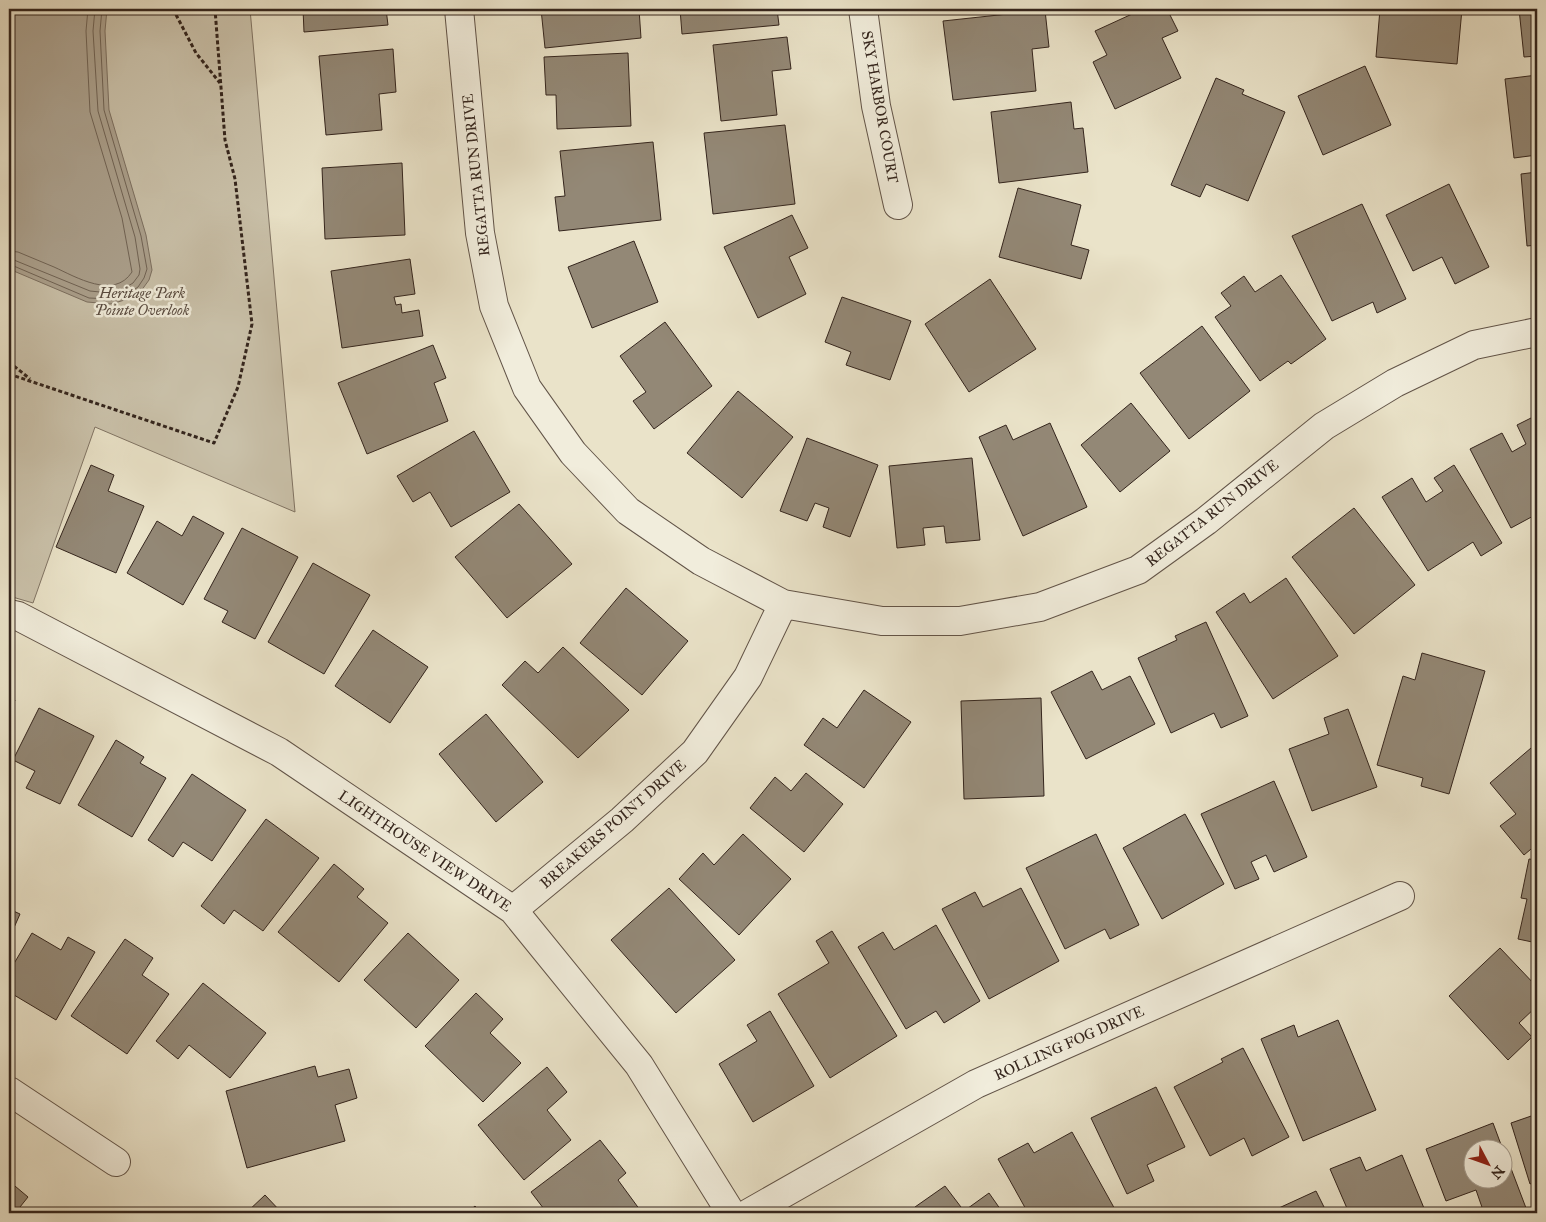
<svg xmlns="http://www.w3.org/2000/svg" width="1546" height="1222" font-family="'IM FELL Great Primer',serif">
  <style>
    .green { fill: #cbc3ac; stroke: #807464 }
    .water { fill: #aca28f; stroke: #7c7061 }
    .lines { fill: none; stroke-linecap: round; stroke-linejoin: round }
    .shore { stroke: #706456; stroke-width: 1 }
    .building { fill: #938876; stroke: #34251d }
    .minor-casing { stroke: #625448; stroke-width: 30 }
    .path { stroke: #34251d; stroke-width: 3; stroke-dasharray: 4 2.5; stroke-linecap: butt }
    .minor { stroke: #f1eddc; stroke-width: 28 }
    .labels { text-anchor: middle; stroke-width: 5; stroke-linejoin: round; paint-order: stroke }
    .street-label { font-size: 15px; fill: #34251d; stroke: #f1eddc }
    .park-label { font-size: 15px; font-style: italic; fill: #5a4c41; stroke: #f1eddc }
  </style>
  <rect width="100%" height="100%" fill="#eae3c9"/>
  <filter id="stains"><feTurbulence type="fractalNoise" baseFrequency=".004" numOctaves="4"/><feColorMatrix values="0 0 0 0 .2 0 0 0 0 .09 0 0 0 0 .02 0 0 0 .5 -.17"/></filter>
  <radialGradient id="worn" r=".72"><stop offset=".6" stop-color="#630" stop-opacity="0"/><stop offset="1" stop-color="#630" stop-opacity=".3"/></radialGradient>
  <path class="green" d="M 9,9 L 250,9 L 295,512 L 95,427 L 33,603 L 9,596 Z"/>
  <path class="water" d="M 9,9 L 107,9 L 105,31 L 109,110 L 146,235 L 152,270 L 149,280 L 141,291 L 128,299 L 111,304 L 87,302 L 9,269 Z"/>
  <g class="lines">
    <path class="shore" d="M 9,251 L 18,252 C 30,257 42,262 54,267 C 76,277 114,300 132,272 L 122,218 L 90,112 L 86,31 L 88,9
      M 9,258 L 90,291 L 110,293 L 123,289 L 133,283 L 139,275 L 140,269 L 135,237 L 98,111 L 93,31 L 95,9
      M 9,264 L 89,298 L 111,299 L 126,295 L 138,287 L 144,278 L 147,269 L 141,236 L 104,110 L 100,31 L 102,9"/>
  </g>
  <path class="building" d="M 303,9 L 386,9 L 388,25 L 304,32 Z
    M 541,9 L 639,9 L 641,38 L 545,48 Z
    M 680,9 L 777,9 L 779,25 L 682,34 Z
    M 1143,9 L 1167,9 L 1178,31 L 1162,38 L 1181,78 L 1115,109 L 1093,62 L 1107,55 L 1095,31 Z
    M 1380,9 L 1462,9 L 1457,64 L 1376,57 Z
    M 1519,9 L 1537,9 L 1537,56 L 1524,57 Z
    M 1045,10 L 1049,47 L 1032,49 L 1036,91 L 953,100 L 943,21 Z
    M 787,37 L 791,69 L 772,71 L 777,115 L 721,121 L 713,45 Z
    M 393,49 L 396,92 L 379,94 L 382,130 L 326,135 L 319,56 Z
    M 628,53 L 631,126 L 557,129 L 556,95 L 546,95 L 544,57 Z
    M 1365,66 L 1391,125 L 1323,155 L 1298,96 Z
    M 1537,75 L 1537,155 L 1514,158 L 1505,79 Z
    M 1216,78 L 1244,90 L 1242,94 L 1285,112 L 1248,201 L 1206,184 L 1200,197 L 1171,185 Z
    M 1071,102 L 1074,129 L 1083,128 L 1088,172 L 999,183 L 991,112 Z
    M 785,125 L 795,204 L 713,214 L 704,133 Z
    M 653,142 L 661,220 L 559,231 L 555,197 L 565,196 L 560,151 Z
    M 402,163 L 405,235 L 325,239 L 322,168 Z
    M 1537,172 L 1537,245 L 1527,246 L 1521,174 Z
    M 1449,184 L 1489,267 L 1455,284 L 1442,257 L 1413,271 L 1386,215 Z
    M 1018,188 L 1081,205 L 1071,245 L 1089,250 L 1081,279 L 999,257 Z
    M 1362,204 L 1406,299 L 1377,313 L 1373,302 L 1332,321 L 1292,236 Z
    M 792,215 L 808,248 L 789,257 L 806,294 L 758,318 L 724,247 Z
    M 634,241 L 658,302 L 592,328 L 568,267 Z
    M 410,259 L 415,294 L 394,297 L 396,305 L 401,304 L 402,313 L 419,310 L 423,336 L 342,348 L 331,271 Z
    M 1281,275 L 1326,339 L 1291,364 L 1288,361 L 1260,381 L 1215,317 L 1231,306 L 1221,293 L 1244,276 L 1255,292 Z
    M 990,279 L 1036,349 L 969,392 L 925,324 Z
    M 842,297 L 911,321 L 890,380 L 846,365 L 851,352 L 825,342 Z
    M 665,322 L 712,386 L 654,429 L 633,401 L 646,392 L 620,356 Z
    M 1202,326 L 1250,391 L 1189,439 L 1140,373 Z
    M 433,345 L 446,378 L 434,383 L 448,421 L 367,454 L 338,383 Z
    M 738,391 L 793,437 L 742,498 L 687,453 Z
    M 1131,403 L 1170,451 L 1120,492 L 1081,445 Z
    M 1537,415 L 1537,514 L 1511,528 L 1470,449 L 1502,433 L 1512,452 L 1526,444 L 1517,425 Z
    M 1050,423 L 1087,507 L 1023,536 L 979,437 L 1006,425 L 1013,440 Z
    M 474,431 L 510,492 L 451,527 L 430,492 L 413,502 L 397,476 Z
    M 807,438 L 878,465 L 850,537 L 823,527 L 829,508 L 815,503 L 807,521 L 780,511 Z
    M 972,458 L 980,540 L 946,543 L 944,526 L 923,528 L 925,545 L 897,548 L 889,466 Z
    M 91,465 L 114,475 L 108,491 L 144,506 L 116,573 L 56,547 Z
    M 1454,465 L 1502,543 L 1481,556 L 1473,542 L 1428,571 L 1382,497 L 1412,478 L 1426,502 L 1443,491 L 1434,478 Z
    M 519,504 L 572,564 L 507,618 L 455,557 Z
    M 1354,508 L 1415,585 L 1354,634 L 1292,557 Z
    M 193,516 L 224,533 L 183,605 L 127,573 L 157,521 L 182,536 Z
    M 242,528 L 298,557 L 255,639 L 222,622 L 228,611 L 204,599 Z
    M 313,563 L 370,595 L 324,674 L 268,642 Z
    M 1286,578 L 1338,656 L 1273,699 L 1216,612 L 1244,593 L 1250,603 Z
    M 626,588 L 688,641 L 642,695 L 580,643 Z
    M 1206,622 L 1248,716 L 1221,728 L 1214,713 L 1171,733 L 1138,658 L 1177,640 L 1175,636 Z
    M 373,630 L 428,667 L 390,723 L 335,686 Z
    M 563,647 L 629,710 L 578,758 L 502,685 L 525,661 L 538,673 Z
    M 1422,653 L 1485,671 L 1449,794 L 1421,786 L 1423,778 L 1377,765 L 1403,676 L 1415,680 Z
    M 1092,671 L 1102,690 L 1130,676 L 1155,724 L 1086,759 L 1051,692 Z
    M 864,690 L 911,722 L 864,788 L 804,745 L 823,718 L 837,728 Z
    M 9,698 L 15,700 L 9,716 Z
    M 1041,698 L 1044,796 L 964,799 L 961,701 Z
    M 39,708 L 94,736 L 60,804 L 26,788 L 35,771 L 13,760 Z
    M 1348,709 L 1377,787 L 1312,811 L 1289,749 L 1329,734 L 1324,718 Z
    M 486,714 L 543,782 L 496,822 L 439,754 Z
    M 116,740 L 144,757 L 140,763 L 166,778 L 132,837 L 78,805 Z
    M 1531,748 L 1537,755 L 1537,844 L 1524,855 L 1500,826 L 1516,814 L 1490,783 Z
    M 806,773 L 843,804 L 804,852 L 750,808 L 775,777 L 791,791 Z
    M 192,774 L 246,810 L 212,861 L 183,842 L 173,857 L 148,840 Z
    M 1274,781 L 1307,857 L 1274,872 L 1266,855 L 1251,862 L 1259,879 L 1235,889 L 1201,814 Z
    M 1185,814 L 1224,884 L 1162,919 L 1123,848 Z
    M 266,819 L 319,858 L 263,931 L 234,910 L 224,924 L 201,906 Z
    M 743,834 L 791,879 L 739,935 L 679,879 L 703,853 L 714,865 Z
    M 1096,834 L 1139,925 L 1110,939 L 1105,929 L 1065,949 L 1026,868 Z
    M 1529,859 L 1537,860 L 1537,943 L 1518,939 L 1527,899 L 1521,898 Z
    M 334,864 L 364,889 L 357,897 L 388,923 L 339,982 L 278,932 Z
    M 669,888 L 735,960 L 676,1013 L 611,940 Z
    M 1021,888 L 1059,961 L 989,999 L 942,909 L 975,892 L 983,907 Z
    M 9,909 L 20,914 L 9,939 Z
    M 936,925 L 980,1001 L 944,1023 L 936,1011 L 906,1029 L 858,947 L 883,932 L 894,950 Z
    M 832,931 L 897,1036 L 830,1078 L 778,994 L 829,963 L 816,941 Z
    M 32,933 L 61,950 L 68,937 L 95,952 L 56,1020 L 9,992 L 9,972 Z
    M 408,933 L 459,980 L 416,1028 L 364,980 Z
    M 125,939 L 153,958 L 142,975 L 169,994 L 127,1054 L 71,1016 Z
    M 1500,948 L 1537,987 L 1537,1006 L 1519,1023 L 1532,1037 L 1508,1060 L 1449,996 Z
    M 203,983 L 266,1033 L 230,1078 L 189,1045 L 178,1059 L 156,1041 Z
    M 476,993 L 503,1019 L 490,1033 L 521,1063 L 483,1102 L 425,1046 Z
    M 770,1011 L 814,1086 L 753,1122 L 719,1064 L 757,1041 L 747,1025 Z
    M 1338,1020 L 1376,1110 L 1303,1141 L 1261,1039 L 1294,1025 L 1298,1037 Z
    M 1243,1048 L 1289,1137 L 1252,1156 L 1244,1138 L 1210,1156 L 1174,1087 L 1223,1062 L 1221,1059 Z
    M 315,1066 L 318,1077 L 349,1069 L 357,1098 L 335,1105 L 345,1141 L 247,1168 L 226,1091 Z
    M 547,1067 L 567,1092 L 547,1110 L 571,1140 L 524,1180 L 478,1125 Z
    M 1156,1087 L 1185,1147 L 1147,1165 L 1154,1181 L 1127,1194 L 1091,1118 Z
    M 1537,1114 L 1537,1181 L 1530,1184 L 1511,1123 Z
    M 1493,1123 L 1503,1150 L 1474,1150 L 1474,1180 L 1504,1180 L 1504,1150 L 1526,1208 L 1512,1213 L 1484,1213 L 1476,1190 L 1446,1201 L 1426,1149 Z
    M 1072,1132 L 1117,1213 L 1028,1213 L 998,1159 L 1028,1143 L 1034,1153 Z
    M 600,1140 L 626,1173 L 618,1180 L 640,1210 L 637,1213 L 547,1213 L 531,1192 Z
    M 1402,1155 L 1426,1213 L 1349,1213 L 1330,1169 L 1360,1157 L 1366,1171 Z
    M 9,1181 L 28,1197 L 16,1212 L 17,1213 L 9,1213 Z
    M 945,1186 L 964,1211 L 989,1193 L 1003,1213 L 919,1213 L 915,1207 Z
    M 1316,1191 L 1327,1213 L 1268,1213 Z
    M 265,1195 L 282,1213 L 246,1213 Z
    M 475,1206 L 481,1213 L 467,1213 Z
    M 222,1208 L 227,1213 L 216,1213 Z"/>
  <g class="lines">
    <defs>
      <path id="minor" d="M 459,9 L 480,233 L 494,306 L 527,388 L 573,453 L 628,511 L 701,561 L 783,604 L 882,621 L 960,621 L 1040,607 L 1138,570 L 1206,521 L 1324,426 L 1395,383 L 1474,345 L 1537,332
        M 863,9 L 876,106 L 898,205
        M 9,614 L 18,616 L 279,752 L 513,910 L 639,1065 L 731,1213
        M 513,910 L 622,820 L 695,752 L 748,677 L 783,604
        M 9,1091 L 116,1162
        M 749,1213 L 976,1084 L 1400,896"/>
    </defs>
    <use href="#minor" class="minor-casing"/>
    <path class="path" d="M 173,9 L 196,53 L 220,83
      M 9,362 L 30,379
      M 9,374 L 214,443 L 238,387 L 252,324 L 235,179 L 225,140 L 215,9"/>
    <use href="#minor" class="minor"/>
  </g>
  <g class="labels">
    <g class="street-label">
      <text transform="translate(880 107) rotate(80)" y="5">SKY HARBOR COURT</text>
      <text transform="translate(476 175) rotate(-96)" y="5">REGATTA RUN DRIVE</text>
      <text transform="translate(1212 513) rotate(-38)" y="5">REGATTA RUN DRIVE</text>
      <text transform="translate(613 824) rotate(-41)" y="5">BREAKERS POINT DRIVE</text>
      <text transform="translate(425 851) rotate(34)" y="5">LIGHTHOUSE VIEW DRIVE</text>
      <text transform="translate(1069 1043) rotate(-24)" y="5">ROLLING FOG DRIVE</text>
    </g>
    <g class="park-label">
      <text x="142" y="298">Heritage Park<tspan x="142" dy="17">Pointe Overlook</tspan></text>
    </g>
  </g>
  <rect width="1546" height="1222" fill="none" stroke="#eae3c9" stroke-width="30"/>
  <rect x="10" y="10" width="1526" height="1202" fill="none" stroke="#34251d" stroke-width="2.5"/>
  <rect x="15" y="15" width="1516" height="1192" fill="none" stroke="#34251d"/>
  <g transform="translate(1488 1164) rotate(131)"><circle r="24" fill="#f1eddc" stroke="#a59d90"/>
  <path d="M0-4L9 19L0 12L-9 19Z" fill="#8f2418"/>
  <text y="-8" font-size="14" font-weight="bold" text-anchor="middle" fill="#34251d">N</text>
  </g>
  <rect width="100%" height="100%" filter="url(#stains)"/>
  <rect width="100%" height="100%" fill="url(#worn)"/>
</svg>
